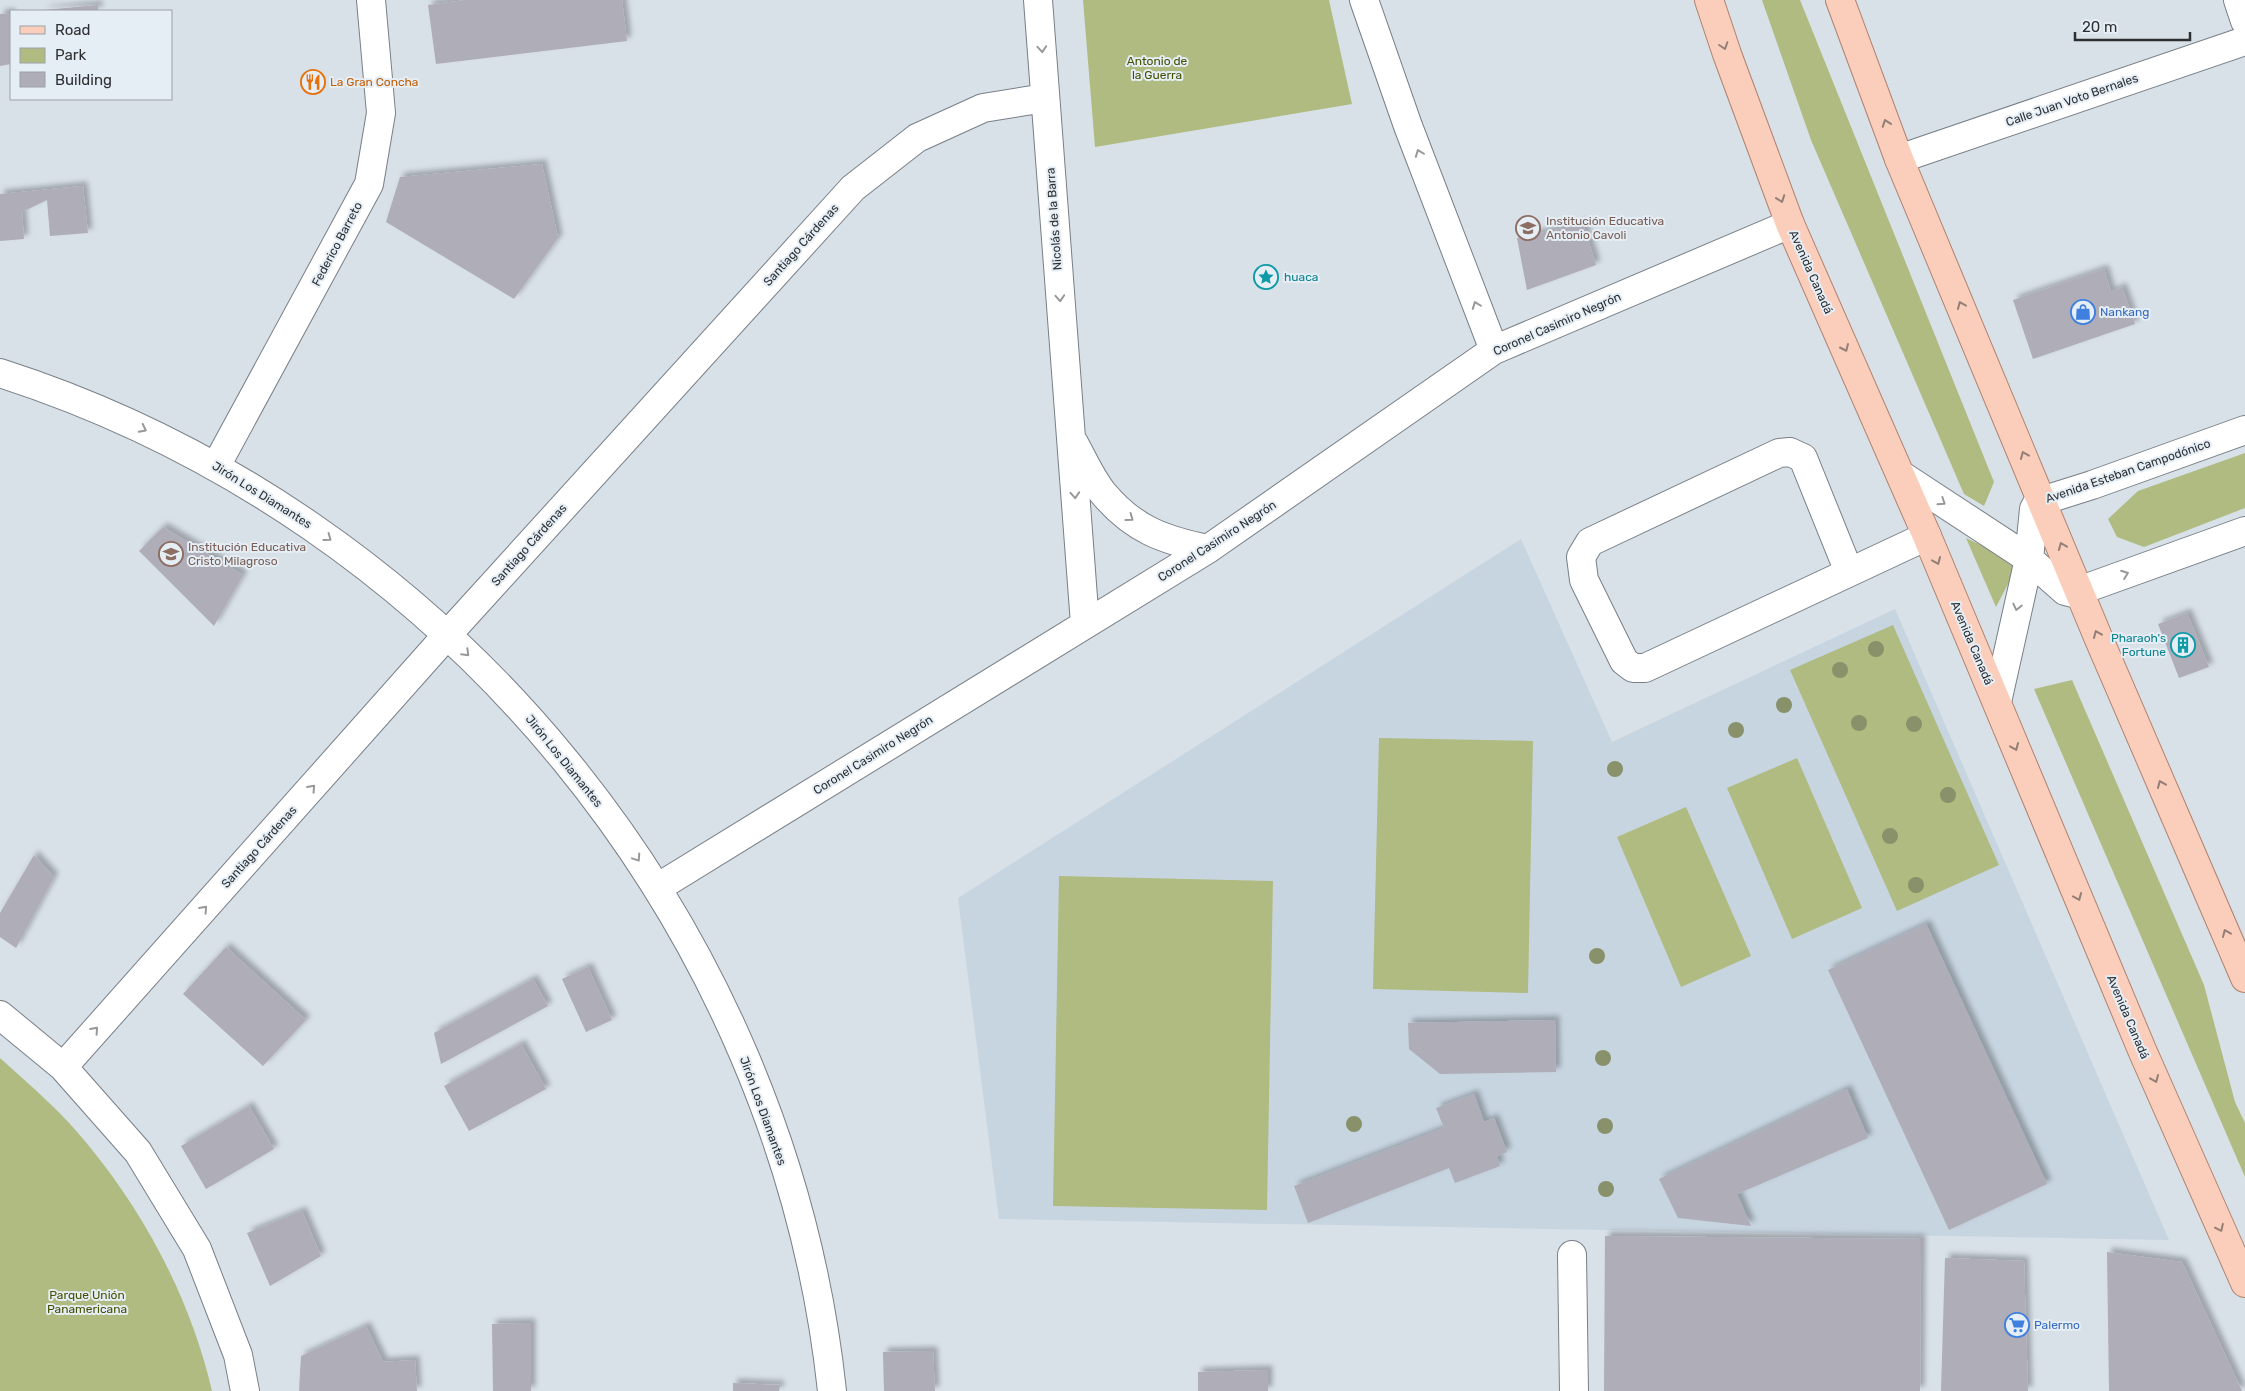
<svg xmlns="http://www.w3.org/2000/svg" width="2245" height="1391" font-family="Rubik,sans-serif">
  <style>
    .built { fill: #c7d5e1 }
    .green { fill: #afbb80 }
    .building { fill: #afadb7; filter: url(#shadow) }
    .lines { fill: none; stroke-linecap: round; stroke-linejoin: round }
    .minor-casing { stroke: #787f87; stroke-width: 30 }
    .major-casing { stroke: #b0826e; stroke-width: 30 }
    .minor { stroke: #fff; stroke-width: 28 }
    .major { stroke: #facebb; stroke-width: 28 }
    .tree { fill: #889169 }
    .oneway { stroke: #947f77 }
    .oneway2 { stroke: #969899 }
    .labels { text-anchor: middle; stroke-width: 4; stroke-linejoin: round; paint-order: stroke }
    .park-label { font-size: 12px; fill: #465001; stroke: #e5edf5 }
    .food-label { font-size: 12px; fill: #c56008; stroke: #e5edf5; text-anchor: start }
    .street-label { font-size: 12px; fill: #2d3033; stroke: #e5edf5 }
    .education-label { font-size: 12px; fill: #785e54; stroke: #e5edf5; text-anchor: start }
    .culture-label { font-size: 12px; fill: #0d838f; stroke: #e5edf5; text-anchor: start }
    .shop-label { font-size: 12px; fill: #366cbe; stroke: #e5edf5; text-anchor: start }
  </style>
  <defs>
    <filter id="shadow"><feDropShadow dx="4.5" dy="-4.5" stdDeviation="2.5" flood-color="#0004"/></filter>
  </defs>
  <rect width="100%" height="100%" fill="#d8e0e8"/>
  <path class="built" d="M 1521,539 L 1612,742 L 1895,609 L 2169,1240 L 999,1219 L 958,898 Z"/>
  <path class="green" d="M 1083,0 L 1329,0 L 1352,104 L 1095,147 Z
    M 1762,0 L 1800,0 L 1994,482 L 1984,506 L 1964,494 L 1811,140 Z
    M 2245,453 L 2245,508 L 2144,547 L 2117,537 L 2108,519 L 2138,491 Z
    M 1966,538 L 2019,563 L 1996,607 Z
    M 1893,625 L 1999,865 L 1897,911 L 1790,670 Z
    M 2072,680 L 2204,985 L 2235,1102 L 2245,1123 L 2245,1177 L 2034,689 Z
    M 1379,738 L 1533,741 L 1528,993 L 1373,989 Z
    M 1797,758 L 1862,908 L 1792,939 L 1727,788 Z
    M 1686,807 L 1751,956 L 1681,987 L 1617,837 Z
    M 1059,876 L 1273,881 L 1267,1210 L 1053,1206 Z
    M 0,1058 C 31,1086 63,1113 89,1146 C 147,1217 191,1301 212,1391 L 0,1391 Z"/>
  <path class="building" d="M 466,0 L 622,0 L 627,41 L 436,64 L 428,5 Z
    M 98,5 L 98,11 L 44,11 L 44,10 Z
    M 11,13 L 11,64 L 0,66 L 0,14 Z
    M 542,164 L 558,238 L 514,299 L 386,222 L 400,177 Z
    M 83,186 L 88,233 L 50,236 L 47,200 L 22,212 L 24,239 L 0,241 L 0,194 Z
    M 1583,224 L 1596,265 L 1527,290 L 1517,238 Z
    M 2104,269 L 2111,292 L 2122,287 L 2135,324 L 2033,359 L 2013,300 Z
    M 163,527 L 243,575 L 214,626 L 139,551 Z
    M 2187,613 L 2209,667 L 2179,678 L 2158,624 Z
    M 34,855 L 54,877 L 16,948 L 0,937 L 0,913 Z
    M 1926,924 L 2047,1184 L 1949,1230 L 1828,970 Z
    M 226,947 L 306,1020 L 263,1066 L 183,994 Z
    M 588,967 L 612,1020 L 586,1032 L 562,979 Z
    M 533,979 L 548,1006 L 441,1064 L 434,1033 Z
    M 1555,1020 L 1556,1072 L 1440,1074 L 1409,1049 L 1408,1023 Z
    M 521,1044 L 546,1089 L 469,1131 L 444,1086 Z
    M 1847,1089 L 1868,1138 L 1737,1194 L 1751,1226 L 1678,1218 L 1659,1179 Z
    M 1474,1094 L 1484,1122 L 1494,1118 L 1507,1152 L 1497,1156 L 1500,1166 L 1455,1183 L 1449,1168 L 1308,1223 L 1294,1186 L 1444,1128 L 1436,1108 Z
    M 249,1106 L 274,1149 L 206,1189 L 181,1146 Z
    M 302,1211 L 321,1256 L 270,1286 L 247,1233 Z
    M 1605,1236 L 1921,1239 L 1920,1391 L 1604,1391 Z
    M 2107,1252 L 2182,1262 L 2242,1391 L 2109,1391 Z
    M 1945,1258 L 2024,1261 L 2028,1391 L 1941,1391 Z
    M 531,1323 L 531,1391 L 493,1391 L 492,1324 Z
    M 366,1326 L 383,1362 L 415,1360 L 417,1391 L 299,1391 L 301,1356 Z
    M 933,1351 L 935,1391 L 884,1391 L 883,1352 Z
    M 1268,1370 L 1268,1391 L 1198,1391 L 1198,1372 Z
    M 733,1383 L 780,1385 L 779,1391 L 733,1391 Z"/>
  <g class="lines">
    <defs>
      <path id="minor" d="M 1038,0 L 1085,624
        M 1364,0 L 1408,126 L 1494,350
        M 2238,0 L 2245,21
        M 1899,159 L 2245,41
        M 0,373 C 448,517 782,923 832,1391
        M 1074,443 C 1083,459 1091,478 1103,493 C 1133,529 1163,540 1208,549
        M 216,466 L 369,184 L 381,113 L 371,0
        M 1901,475 L 2029,559 L 2065,591 L 2073,593 L 2245,531
        M 1849,572 L 1803,458 L 1790,452 L 1779,453 L 1590,542 L 1581,557 L 1584,580 L 1624,661 L 1633,668 L 1645,668 L 1927,536
        M 1997,702 L 2029,559 L 2034,509 L 2038,502 L 2092,485 L 2245,430
        M 657,888 L 1208,549 L 1494,350 L 1790,224
        M 0,1015 L 63,1067 L 138,1152 L 197,1249 L 238,1355 L 245,1391
        M 63,1067 L 448,634 L 853,188 L 917,138 L 983,108 L 1045,98
        M 1572,1255 L 1574,1391"/>
      <path id="major" d="M 1709,0 L 1727,54 L 1790,224 L 1927,536 L 2142,1050 L 2245,1283
        M 1840,0 L 1899,159 L 2098,637 L 2245,978"/>
    </defs>
    <use href="#minor" class="minor-casing"/>
    <use href="#major" class="major-casing"/>
    <use href="#minor" class="minor"/>
    <use href="#major" class="major"/>
  </g>
  <g class="tree">
    <circle cx="1876" cy="649" r="8"/>
    <circle cx="1840" cy="670" r="8"/>
    <circle cx="1784" cy="705" r="8"/>
    <circle cx="1859" cy="723" r="8"/>
    <circle cx="1914" cy="724" r="8"/>
    <circle cx="1736" cy="730" r="8"/>
    <circle cx="1615" cy="769" r="8"/>
    <circle cx="1948" cy="795" r="8"/>
    <circle cx="1890" cy="836" r="8"/>
    <circle cx="1916" cy="885" r="8"/>
    <circle cx="1597" cy="956" r="8"/>
    <circle cx="1603" cy="1058" r="8"/>
    <circle cx="1354" cy="1124" r="8"/>
    <circle cx="1605" cy="1126" r="8"/>
    <circle cx="1606" cy="1189" r="8"/>
  </g>
  <defs><path id="oneway-chevron" d="M-2-3.5L2.5 0L-2 3.5" fill="none" stroke-width="1.6" stroke-linecap="round" stroke-linejoin="round" transform="scale(1.25)"/></defs>
  <g class="oneway">
    <use href="#oneway-chevron" transform="translate(1724 46) rotate(72)"/>
    <use href="#oneway-chevron" transform="translate(1886 123) rotate(-110)"/>
    <use href="#oneway-chevron" transform="translate(1781 199) rotate(70)"/>
    <use href="#oneway-chevron" transform="translate(1961 305) rotate(-113)"/>
    <use href="#oneway-chevron" transform="translate(1845 348) rotate(66)"/>
    <use href="#oneway-chevron" transform="translate(2024 455) rotate(-113)"/>
    <use href="#oneway-chevron" transform="translate(2062 546) rotate(-112)"/>
    <use href="#oneway-chevron" transform="translate(1937 561) rotate(67)"/>
    <use href="#oneway-chevron" transform="translate(2097 634) rotate(-113)"/>
    <use href="#oneway-chevron" transform="translate(2015 747) rotate(67)"/>
    <use href="#oneway-chevron" transform="translate(2161 784) rotate(-113)"/>
    <use href="#oneway-chevron" transform="translate(2078 897) rotate(67)"/>
    <use href="#oneway-chevron" transform="translate(2226 933) rotate(-113)"/>
    <use href="#oneway-chevron" transform="translate(2155 1079) rotate(67)"/>
    <use href="#oneway-chevron" transform="translate(2220 1228) rotate(65)"/>
  </g>
  <g class="oneway2">
    <use href="#oneway-chevron" transform="translate(1042 49) rotate(86)"/>
    <use href="#oneway-chevron" transform="translate(1419 153) rotate(-111)"/>
    <use href="#oneway-chevron" transform="translate(1060 298) rotate(86)"/>
    <use href="#oneway-chevron" transform="translate(1476 305) rotate(-111)"/>
    <use href="#oneway-chevron" transform="translate(143 429) rotate(27)"/>
    <use href="#oneway-chevron" transform="translate(1075 495) rotate(86)"/>
    <use href="#oneway-chevron" transform="translate(1942 502) rotate(34)"/>
    <use href="#oneway-chevron" transform="translate(1130 518) rotate(36)"/>
    <use href="#oneway-chevron" transform="translate(328 538) rotate(36)"/>
    <use href="#oneway-chevron" transform="translate(2125 574) rotate(-20)"/>
    <use href="#oneway-chevron" transform="translate(2017 607) rotate(103)"/>
    <use href="#oneway-chevron" transform="translate(466 653) rotate(45)"/>
    <use href="#oneway-chevron" transform="translate(312 788) rotate(-48)"/>
    <use href="#oneway-chevron" transform="translate(637 858) rotate(56)"/>
    <use href="#oneway-chevron" transform="translate(204 909) rotate(-48)"/>
    <use href="#oneway-chevron" transform="translate(95 1030) rotate(-48)"/>
  </g>
  <defs>
    <symbol id="restaurant-ring" viewBox="-11 -11 22 22"><circle r="9.5" fill="#e5edf5" stroke="#e8710a" stroke-width="1.5"/><path d="M-5-6h1v4h1v-4h1v4h1v-4h1v5L-1.5 .5V6h-2V.5L-5-1ZM5-6V6H3V1.5H1.5Q1.5-4 5-6Z" fill="#e8710a"/></symbol>
    <symbol id="school-ring" viewBox="-11 -11 22 22"><circle r="9.5" fill="#e5edf5" stroke="#8d6e63" stroke-width="1.5"/><path d="M0-5L7-2L0 1L-7-2ZM-4 1L0 2.5L4 1V4Q0 6-4 4Z" fill="#8d6e63"/></symbol>
    <symbol id="sight-ring" viewBox="-11 -11 22 22"><circle r="9.5" fill="#e5edf5" stroke="#0f9aa8" stroke-width="1.5"/><path d="M0-6L1.8-2.2L6-1.7L2.9 1.2L3.7 5.4L0 3.3L-3.7 5.4L-2.9 1.2L-6-1.7L-1.8-2.2Z" fill="#0f9aa8"/></symbol>
    <symbol id="shop-ring" viewBox="-11 -11 22 22"><circle r="9.5" fill="#e5edf5" stroke="#3f7fe0" stroke-width="1.5"/><path d="M-5-2.5h2.3a2.7 3.5 0 0 1 5.4 0H5L5.5 6h-11ZM-1.5-2.5h3a1.5 2.3 0 0 0-3 0Z" fill="#3f7fe0"/></symbol>
    <symbol id="building-ring" viewBox="-11 -11 22 22"><circle r="9.5" fill="#e5edf5" stroke="#0f9aa8" stroke-width="1.5"/><path d="M-4-6H4V6H1V3H-1V6H-4ZM-2.5-4.3h1.7v1.8h-1.7ZM.8-4.3h1.7v1.8H.8ZM-2.5-1h1.7V.8h-1.7ZM.8-1h1.7V.8H.8Z" fill="#0f9aa8"/></symbol>
    <symbol id="supermarket-ring" viewBox="-11 -11 22 22"><circle r="9.5" fill="#e5edf5" stroke="#3f7fe0" stroke-width="1.5"/><path d="M-6-5.5h2.5l.6 2H6L4.5 2H-2.5L-4.4-4H-6ZM-1.5 3.2a1.3 1.3 0 1 0 .1 0ZM3 3.2a1.3 1.3 0 1 0 .1 0Z" fill="#3f7fe0"/></symbol>
  </defs>
  <g fill-rule="evenodd">
    <use href="#restaurant-ring" x="299" y="68" width="28" height="28"/>
    <use href="#school-ring" x="1514" y="214" width="28" height="28"/>
    <use href="#sight-ring" x="1252" y="263" width="28" height="28"/>
    <use href="#shop-ring" x="2069" y="298" width="28" height="28"/>
    <use href="#school-ring" x="157" y="540" width="28" height="28"/>
    <use href="#building-ring" x="2169" y="631" width="28" height="28"/>
    <use href="#supermarket-ring" x="2003" y="1311" width="28" height="28"/>
  </g>
  <g class="labels">
    <g class="park-label">
      <text x="1157" y="65">Antonio de<tspan x="1157" dy="14">la Guerra</tspan></text>
      <text x="87" y="1299">Parque Unión<tspan x="87" dy="14">Panamericana</tspan></text>
    </g>
    <g class="food-label">
      <text x="330" y="86">La Gran Concha</text>
    </g>
    <g class="street-label">
      <text transform="translate(2072 100) rotate(-19)" y="4">Calle Juan Voto Bernales</text>
      <text transform="translate(1054 219) rotate(-94)" y="4">Nicolás de la Barra</text>
      <text transform="translate(337 244) rotate(-62)" y="4">Federico Barreto</text>
      <text transform="translate(801 245) rotate(-48)" y="4">Santiago Cárdenas</text>
      <text transform="translate(1811 272) rotate(66)" y="4">Avenida Canadá</text>
      <text transform="translate(1557 324) rotate(-24)" y="4">Coronel Casimiro Negrón</text>
      <text transform="translate(2128 471) rotate(-19)" y="4">Avenida Esteban Campodónico</text>
      <text transform="translate(262 495) rotate(32)" y="4">Jirón Los Diamantes</text>
      <text transform="translate(1217 541) rotate(-33)" y="4">Coronel Casimiro Negrón</text>
      <text transform="translate(529 545) rotate(-48)" y="4">Santiago Cárdenas</text>
      <text transform="translate(1972 643) rotate(67)" y="4">Avenida Canadá</text>
      <text transform="translate(873 755) rotate(-32)" y="4">Coronel Casimiro Negrón</text>
      <text transform="translate(564 761) rotate(51)" y="4">Jirón Los Diamantes</text>
      <text transform="translate(259 847) rotate(-48)" y="4">Santiago Cárdenas</text>
      <text transform="translate(2128 1017) rotate(67)" y="4">Avenida Canadá</text>
      <text transform="translate(763 1111) rotate(70)" y="4">Jirón Los Diamantes</text>
    </g>
    <g class="education-label">
      <text x="1546" y="225">Institución Educativa<tspan x="1546" dy="14">Antonio Cavoli</tspan></text>
      <text x="188" y="551">Institución Educativa<tspan x="188" dy="14">Cristo Milagroso</tspan></text>
    </g>
    <g class="culture-label">
      <text x="1284" y="281">huaca</text>
      <text x="2166" y="642" text-anchor="end">Pharaoh's<tspan x="2166" dy="14">Fortune</tspan></text>
    </g>
    <g class="shop-label">
      <text x="2100" y="316">Nankang</text>
      <text x="2034" y="1329">Palermo</text>
    </g>
  </g>
  <rect x="10" y="10" width="162" height="90" fill="#e5edf5" stroke="#9ba1a7"/>
  <rect x="20" y="26" width="25" height="8" fill="#facebb" stroke="#9ba1a7"/>
  <text x="55" y="35" font-size="15" fill="#2d3033">Road</text>
  <rect x="20" y="48" width="25" height="15" fill="#afbb80" stroke="#9ba1a7"/>
  <text x="55" y="60" font-size="15" fill="#2d3033">Park</text>
  <rect x="20" y="72" width="25" height="15" fill="#afadb7" stroke="#9ba1a7"/>
  <text x="55" y="85" font-size="15" fill="#2d3033">Building</text>
  <path d="M2075 32v8h115v-8" fill="none" stroke="#2d3033" stroke-width="2.5"/>
  <text x="2082" y="32" font-size="15" fill="#2d3033" stroke="#e5edf5" stroke-width="4" paint-order="stroke">20 m</text>
</svg>
